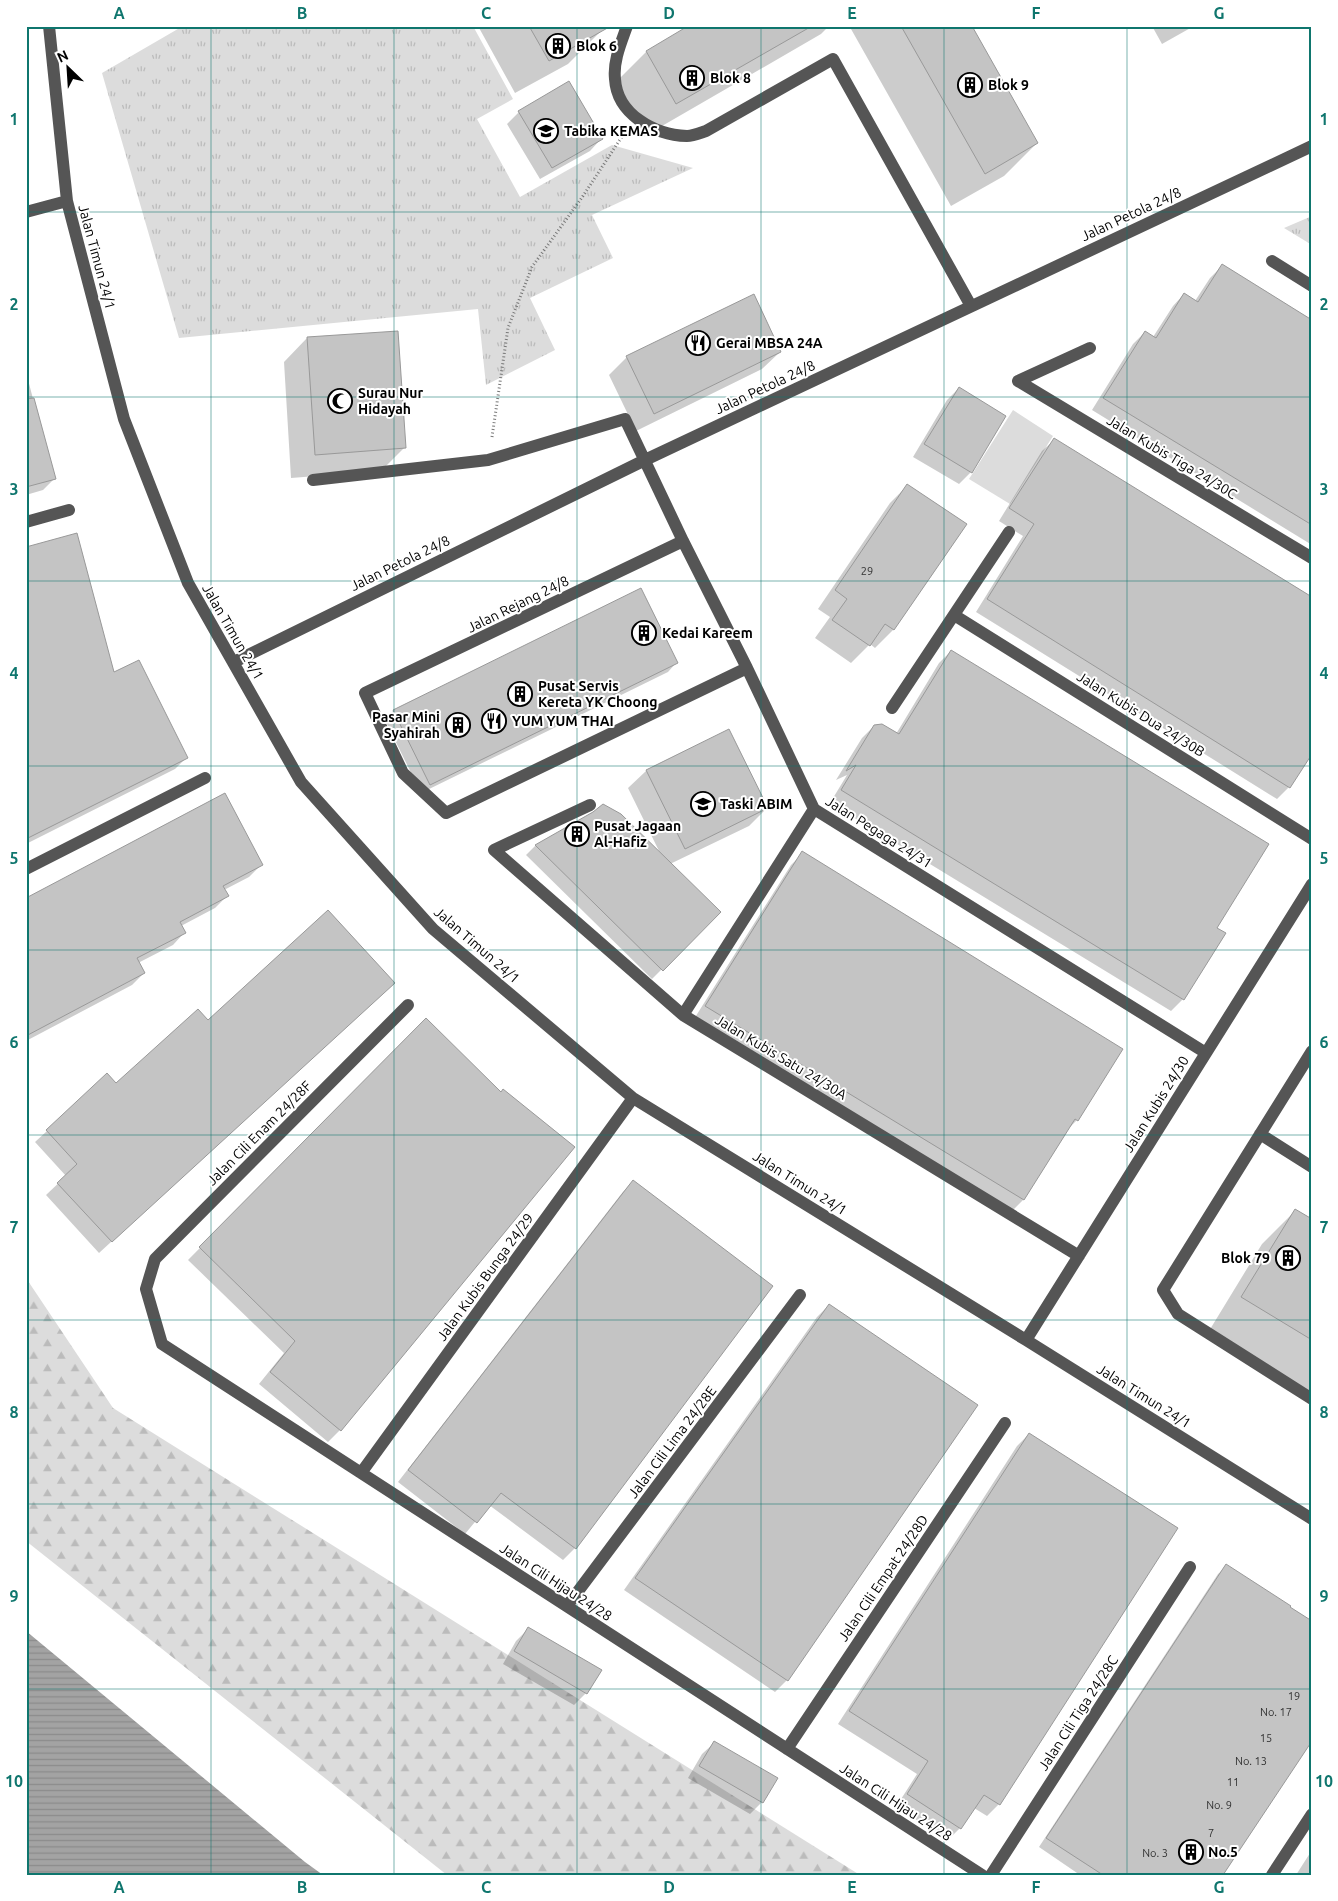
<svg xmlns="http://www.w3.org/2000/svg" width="1338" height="1901" font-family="Ubuntu,sans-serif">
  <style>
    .grass { fill: #dcdcdc }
    .forest { fill: url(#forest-firs) }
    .park { fill: url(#park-tufts) }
    .water { fill: url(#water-rules) }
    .shadow { fill: #0003 }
    .building { fill: #c4c4c4; stroke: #999 }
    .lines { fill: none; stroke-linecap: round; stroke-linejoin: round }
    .path { stroke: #777; stroke-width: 3; stroke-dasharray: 1 2.5; stroke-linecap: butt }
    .minor { stroke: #555; stroke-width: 12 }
    .grid { fill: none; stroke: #0f766e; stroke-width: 1; stroke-opacity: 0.55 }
    .labels { text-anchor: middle; stroke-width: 4; stroke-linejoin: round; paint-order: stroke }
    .number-label { font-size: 11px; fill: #313131 }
    .poi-label { font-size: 14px; font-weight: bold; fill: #000; stroke: #fff; text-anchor: start }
    .street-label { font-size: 14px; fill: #000; stroke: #fff }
    .neatline { fill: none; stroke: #0f766e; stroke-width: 2 }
    .grid-label { font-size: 16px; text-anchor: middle; font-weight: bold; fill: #0f766e }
  </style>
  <defs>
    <pattern id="forest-firs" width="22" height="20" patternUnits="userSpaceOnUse" patternTransform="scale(1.25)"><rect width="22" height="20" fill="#dcdcdc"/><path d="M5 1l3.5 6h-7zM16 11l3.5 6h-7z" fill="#bbb"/></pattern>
    <pattern id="park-tufts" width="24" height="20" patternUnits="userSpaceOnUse" patternTransform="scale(1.25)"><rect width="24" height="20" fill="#dcdcdc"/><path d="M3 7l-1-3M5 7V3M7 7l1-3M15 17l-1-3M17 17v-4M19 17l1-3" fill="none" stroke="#bbb"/></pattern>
    <pattern id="water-rules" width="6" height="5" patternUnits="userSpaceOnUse" patternTransform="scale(1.25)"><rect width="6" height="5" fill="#a3a3a3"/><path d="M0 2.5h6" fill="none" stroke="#8b8b8b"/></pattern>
  </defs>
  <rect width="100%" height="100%" fill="#fff"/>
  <path class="grass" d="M 1013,410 L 1053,436 L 1010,504 L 969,479 Z"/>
  <path class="forest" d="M 26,1278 L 113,1408 L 860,1875 L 447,1875 L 26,1541 Z"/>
  <path class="park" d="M 183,26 L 473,26 L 513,99 L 477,119 L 520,197 L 612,145 L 693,168 L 592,215 L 613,258 L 530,298 L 555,350 L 486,385 L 478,309 L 179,338 L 102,73 Z
    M 1312,216 L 1312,245 L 1284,228 Z"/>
  <path class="water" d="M 26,1631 L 305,1862 L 323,1875 L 26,1875 Z"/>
  <path class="shadow" d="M 478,26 L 599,26 L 601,31 L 568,64 L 515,93 Z
    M 691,26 L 829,26 L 821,34 L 643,137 L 613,85 L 646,52 Z
    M 854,26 L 971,26 L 1037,143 L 1004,176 L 951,206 L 851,29 Z
    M 1152,26 L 1194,26 L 1162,44 Z
    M 519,112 L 601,139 L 590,151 L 540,179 L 507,124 Z
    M 1222,266 L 1312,321 L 1312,545 L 1092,410 L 1133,344 L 1145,332 L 1153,337 L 1173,306 L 1184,294 L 1195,301 L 1210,278 Z
    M 307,338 L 404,448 L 381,471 L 291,478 L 284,362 Z
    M 780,352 L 762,369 L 636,431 L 609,375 L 627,357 Z
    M 26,372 L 54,479 L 43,490 L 26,495 Z
    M 959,388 L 1005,416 L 971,472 L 959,484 L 913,457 L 947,400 Z
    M 1054,440 L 1289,787 L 1277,799 L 976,612 L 1023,536 L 999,521 L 1042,451 Z
    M 907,486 L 965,525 L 893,630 L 875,648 L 870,644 L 851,663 L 815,638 L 830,617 L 818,609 L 890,503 Z
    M 26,548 L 114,674 L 186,758 L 175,769 L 26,844 Z
    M 640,590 L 676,663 L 668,672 L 421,793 L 385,720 L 393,711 Z
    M 951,651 L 1215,929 L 1183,999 L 1171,1011 L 830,803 L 847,775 L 836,780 L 862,738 L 874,726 L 896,734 L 939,663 Z
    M 646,771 L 767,808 L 749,826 L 670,864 L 719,912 L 652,979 L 526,855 L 535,846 L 594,813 L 661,855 L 628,788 Z
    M 803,853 L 1077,1120 L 1065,1132 L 1023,1200 L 1011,1212 L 694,1019 L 791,865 Z
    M 261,865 L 249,877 L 224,890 L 227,896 L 215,908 L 181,926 L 184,933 L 173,945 L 138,963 L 144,973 L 132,985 L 26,1041 L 26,899 Z
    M 381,995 L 99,1253 L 46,1195 L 66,1176 L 35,1142 L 47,1131 L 208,1022 Z
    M 426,1020 L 340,1430 L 328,1442 L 259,1384 L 284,1353 L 188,1260 Z
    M 633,1181 L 575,1548 L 563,1560 L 489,1505 L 465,1534 L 398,1482 L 622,1193 Z
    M 1295,1211 L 1312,1221 L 1312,1393 L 1209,1331 L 1262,1244 Z
    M 829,1305 L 976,1405 L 787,1680 L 775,1692 L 624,1590 L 817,1317 Z
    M 1029,1434 L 999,1804 L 987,1816 L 974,1808 L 960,1828 L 948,1840 L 896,1807 L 917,1774 L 838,1724 L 1017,1446 Z
    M 1227,1566 L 1221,1875 L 1080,1875 L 1039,1847 L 1218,1574 Z
    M 528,1629 L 586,1693 L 574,1705 L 503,1664 L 516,1641 Z
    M 714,1743 L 762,1802 L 750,1814 L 688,1778 L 702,1754 Z
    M 1312,1850 L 1312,1875 L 1296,1875 Z"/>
  <path class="building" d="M 529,26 L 611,26 L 549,61 Z
    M 688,26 L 812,26 L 676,104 L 646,51 Z
    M 901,26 L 972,26 L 1038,143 L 985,174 Z
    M 569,81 L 603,139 L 552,168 L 518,111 Z
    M 1222,264 L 1312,320 L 1312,525 L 1103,398 L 1145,331 L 1156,338 L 1184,293 L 1198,302 Z
    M 754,294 L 781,352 L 654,414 L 626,356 Z
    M 398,331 L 406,448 L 315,455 L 307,337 Z
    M 959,387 L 1006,416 L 972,473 L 924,444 Z
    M 34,398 L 56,479 L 26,487 L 26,399 Z
    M 1054,438 L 1312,597 L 1312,754 L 1290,788 L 987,599 L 1034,524 L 1009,508 Z
    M 907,484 L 967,524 L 894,630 L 885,624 L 870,646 L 832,620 L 847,599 L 835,590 Z
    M 77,533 L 114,672 L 139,660 L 188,758 L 26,839 L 26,547 Z
    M 641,588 L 678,663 L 430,785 L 393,710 Z
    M 951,650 L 1269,844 L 1217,928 L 1226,933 L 1184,1000 L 841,790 L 856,765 L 846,771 L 874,725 L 882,724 L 899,734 Z
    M 729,729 L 768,808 L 685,849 L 646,770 Z
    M 225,793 L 263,865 L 223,886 L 229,896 L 180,922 L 186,933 L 137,958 L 145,973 L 26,1036 L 26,898 Z
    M 603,804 L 621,814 L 721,912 L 663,971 L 535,845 L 593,812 Z
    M 802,851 L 1123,1049 L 1078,1121 L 1075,1119 L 1024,1200 L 705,1006 Z
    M 328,910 L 395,983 L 112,1242 L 57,1183 L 77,1164 L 46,1130 L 107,1073 L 116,1083 L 198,1009 L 208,1020 Z
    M 426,1018 L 501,1092 L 503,1089 L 575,1147 L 341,1431 L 270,1372 L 295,1341 L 199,1247 Z
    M 633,1180 L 773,1286 L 576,1549 L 501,1493 L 477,1523 L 408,1470 Z
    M 1295,1209 L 1312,1219 L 1312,1340 L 1241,1297 Z
    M 829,1304 L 978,1405 L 788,1681 L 635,1578 Z
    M 1029,1433 L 1178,1528 L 1000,1805 L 984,1795 L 961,1829 L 907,1794 L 928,1761 L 849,1711 Z
    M 1226,1564 L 1291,1606 L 1290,1607 L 1312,1621 L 1312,1741 L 1223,1875 L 1103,1875 L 1046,1838 Z
    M 528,1627 L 602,1670 L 587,1694 L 514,1651 Z
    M 714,1741 L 778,1778 L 763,1803 L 699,1766 Z"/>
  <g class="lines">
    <path class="path" d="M 492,437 L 508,328 L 532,267 L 583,196 L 623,135"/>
    <path class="minor" d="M 49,26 L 67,201 L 124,419 L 188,583 L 301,782 L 433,929 L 633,1098 L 1026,1340 L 1312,1519
      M 627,26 C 621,43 613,61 615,79 C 617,114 654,135 687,136 C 693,136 700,133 706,131 L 833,59 L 971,306
      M 26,212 L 67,201
      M 1272,261 L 1312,286
      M 1018,381 L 1312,558
      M 1018,381 L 1090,348
      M 313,480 L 488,460 L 625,419 L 683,541 L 747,668 L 814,809 L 1206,1053
      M 26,522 L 69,510
      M 683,541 L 365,693 L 403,773 L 446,813 L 747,668
      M 954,615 L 1312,839
      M 234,662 L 645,460 L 1312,146
      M 892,708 L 1009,532
      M 590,805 L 494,850 L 683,1015 L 1079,1256
      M 26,869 L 205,778
      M 408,1005 L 155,1259 L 146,1289 L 162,1344 L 982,1875
      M 683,1015 L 814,809
      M 1312,1051 L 1163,1290 L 1178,1314 L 1312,1399
      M 1260,1134 L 1312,1167
      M 1026,1340 L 1312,884
      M 361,1473 L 633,1098
      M 567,1606 L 800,1295
      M 787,1749 L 1005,1423
      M 991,1875 L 1190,1567
      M 1272,1875 L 1312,1814"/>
  </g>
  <path class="grid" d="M 211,26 L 211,1875M 394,26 L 394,1875M 577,26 L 577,1875M 761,26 L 761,1875M 944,26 L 944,1875M 1127,26 L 1127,1875M 26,212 L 1312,212M 26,397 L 1312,397M 26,581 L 1312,581M 26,766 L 1312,766M 26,950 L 1312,950M 26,1135 L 1312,1135M 26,1320 L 1312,1320M 26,1504 L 1312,1504M 26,1689 L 1312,1689"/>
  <defs>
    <symbol id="building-ring" viewBox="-11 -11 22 22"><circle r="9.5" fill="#fff" stroke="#000" stroke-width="1.5"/><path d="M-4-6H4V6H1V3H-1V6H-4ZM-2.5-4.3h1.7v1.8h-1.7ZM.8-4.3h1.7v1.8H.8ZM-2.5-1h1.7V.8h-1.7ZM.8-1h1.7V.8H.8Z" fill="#000"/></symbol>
    <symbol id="school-ring" viewBox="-11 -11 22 22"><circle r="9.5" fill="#fff" stroke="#000" stroke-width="1.5"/><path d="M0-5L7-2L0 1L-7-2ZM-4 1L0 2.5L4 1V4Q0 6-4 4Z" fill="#000"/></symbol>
    <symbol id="restaurant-ring" viewBox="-11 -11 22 22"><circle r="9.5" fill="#fff" stroke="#000" stroke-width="1.5"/><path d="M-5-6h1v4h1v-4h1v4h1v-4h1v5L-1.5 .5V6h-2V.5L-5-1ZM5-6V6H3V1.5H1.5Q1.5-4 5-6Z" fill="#000"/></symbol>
    <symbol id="mosque-ring" viewBox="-11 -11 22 22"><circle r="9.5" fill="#fff" stroke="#000" stroke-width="1.5"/><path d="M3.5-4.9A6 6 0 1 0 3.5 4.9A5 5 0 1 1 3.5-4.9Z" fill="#000"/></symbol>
  </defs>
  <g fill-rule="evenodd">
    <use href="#building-ring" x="544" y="32" width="28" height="28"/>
    <use href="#building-ring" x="678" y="64" width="28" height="28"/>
    <use href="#building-ring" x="956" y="71" width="28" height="28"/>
    <use href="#school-ring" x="532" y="117" width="28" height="28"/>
    <use href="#restaurant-ring" x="684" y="329" width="28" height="28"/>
    <use href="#mosque-ring" x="326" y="387" width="28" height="28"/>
    <use href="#building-ring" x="630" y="619" width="28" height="28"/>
    <use href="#building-ring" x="506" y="680" width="28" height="28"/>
    <use href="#restaurant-ring" x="480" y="707" width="28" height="28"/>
    <use href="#building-ring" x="444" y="711" width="28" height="28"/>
    <use href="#school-ring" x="689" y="790" width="28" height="28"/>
    <use href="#building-ring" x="563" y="820" width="28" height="28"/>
    <use href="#building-ring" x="1274" y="1244" width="28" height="28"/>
    <use href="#building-ring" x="1177" y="1838" width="28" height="28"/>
  </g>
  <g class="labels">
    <g class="number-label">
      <text x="867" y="575">29</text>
      <text x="1294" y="1700">19</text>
      <text x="1276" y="1716">No. 17</text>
      <text x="1266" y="1742">15</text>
      <text x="1251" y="1765">No. 13</text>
      <text x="1233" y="1786">11</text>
      <text x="1219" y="1809">No. 9</text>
      <text x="1211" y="1837">7</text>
      <text x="1155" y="1857">No. 3</text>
    </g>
    <g class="poi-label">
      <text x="576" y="51">Blok 6</text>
      <text x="710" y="83">Blok 8</text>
      <text x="988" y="90">Blok 9</text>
      <text x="564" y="136">Tabika KEMAS</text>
      <text x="716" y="348">Gerai MBSA 24A</text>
      <text x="358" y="398">Surau Nur<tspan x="358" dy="16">Hidayah</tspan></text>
      <text x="662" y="638">Kedai Kareem</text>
      <text x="538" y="691">Pusat Servis<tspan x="538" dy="16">Kereta YK Choong</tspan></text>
      <text x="440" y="722" text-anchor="end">Pasar Mini<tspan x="440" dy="16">Syahirah</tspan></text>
      <text x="512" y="726">YUM YUM THAI</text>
      <text x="720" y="809">Taski ABIM</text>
      <text x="594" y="831">Pusat Jagaan<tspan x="594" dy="16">Al-Hafiz</tspan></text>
      <text x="1270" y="1263" text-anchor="end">Blok 79</text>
      <text x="1208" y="1857">No.5</text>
    </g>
    <g class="street-label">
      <text transform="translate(1131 214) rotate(-25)" y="5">Jalan Petola 24/8</text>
      <text transform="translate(97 257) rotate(75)" y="5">Jalan Timun 24/1</text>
      <text transform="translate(765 387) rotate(-25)" y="5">Jalan Petola 24/8</text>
      <text transform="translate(1172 457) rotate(31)" y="5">Jalan Kubis Tiga 24/30C</text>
      <text transform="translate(400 563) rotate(-26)" y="5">Jalan Petola 24/8</text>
      <text transform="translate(518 604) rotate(-26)" y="5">Jalan Rejang 24/8</text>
      <text transform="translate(233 632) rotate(60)" y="5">Jalan Timun 24/1</text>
      <text transform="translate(1141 714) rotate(32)" y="5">Jalan Kubis Dua 24/30B</text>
      <text transform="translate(879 832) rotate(32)" y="5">Jalan Pegaga 24/31</text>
      <text transform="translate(477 945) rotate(41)" y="5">Jalan Timun 24/1</text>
      <text transform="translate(781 1057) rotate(31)" y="5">Jalan Kubis Satu 24/30A</text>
      <text transform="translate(1156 1104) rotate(-58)" y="5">Jalan Kubis 24/30</text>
      <text transform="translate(259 1133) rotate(-45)" y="5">Jalan Cili Enam 24/28F</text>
      <text transform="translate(800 1183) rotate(32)" y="5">Jalan Timun 24/1</text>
      <text transform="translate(485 1277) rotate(-54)" y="5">Jalan Kubis Bunga 24/29</text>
      <text transform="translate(1144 1396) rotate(32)" y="5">Jalan Timun 24/1</text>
      <text transform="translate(672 1442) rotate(-53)" y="5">Jalan Cili Lima 24/28E</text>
      <text transform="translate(883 1578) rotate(-56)" y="5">Jalan Cili Empat 24/28D</text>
      <text transform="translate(556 1582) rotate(33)" y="5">Jalan Cili Hijau 24/28</text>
      <text transform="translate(1078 1713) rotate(-57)" y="5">Jalan Cili Tiga 24/28C</text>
      <text transform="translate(896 1802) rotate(33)" y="5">Jalan Cili Hijau 24/28</text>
    </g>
  </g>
  <rect width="1338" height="1901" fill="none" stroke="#ffffff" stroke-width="55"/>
  <g transform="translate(68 68) rotate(335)" stroke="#ffffff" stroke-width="4" paint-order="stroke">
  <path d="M0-4L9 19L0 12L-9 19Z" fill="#000000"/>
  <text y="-8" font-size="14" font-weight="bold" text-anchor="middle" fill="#000000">N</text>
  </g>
  <rect x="28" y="28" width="1282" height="1846" class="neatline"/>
  <g class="grid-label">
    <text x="119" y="19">A</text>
    <text x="302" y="19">B</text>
    <text x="486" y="19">C</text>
    <text x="669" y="19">D</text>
    <text x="852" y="19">E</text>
    <text x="1036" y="19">F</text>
    <text x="1219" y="19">G</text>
    <text x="14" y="125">1</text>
    <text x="1324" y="125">1</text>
    <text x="14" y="310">2</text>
    <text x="1324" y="310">2</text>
    <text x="14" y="495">3</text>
    <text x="1324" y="495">3</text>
    <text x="14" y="679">4</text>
    <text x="1324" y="679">4</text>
    <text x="14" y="864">5</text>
    <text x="1324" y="864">5</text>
    <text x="14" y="1048">6</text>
    <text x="1324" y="1048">6</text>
    <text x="14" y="1233">7</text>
    <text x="1324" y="1233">7</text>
    <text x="14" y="1418">8</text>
    <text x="1324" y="1418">8</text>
    <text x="14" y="1602">9</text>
    <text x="1324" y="1602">9</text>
    <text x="14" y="1787">10</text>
    <text x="1324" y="1787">10</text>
    <text x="119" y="1893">A</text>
    <text x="302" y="1893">B</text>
    <text x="486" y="1893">C</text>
    <text x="669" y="1893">D</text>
    <text x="852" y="1893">E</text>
    <text x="1036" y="1893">F</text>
    <text x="1219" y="1893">G</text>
  </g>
</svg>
